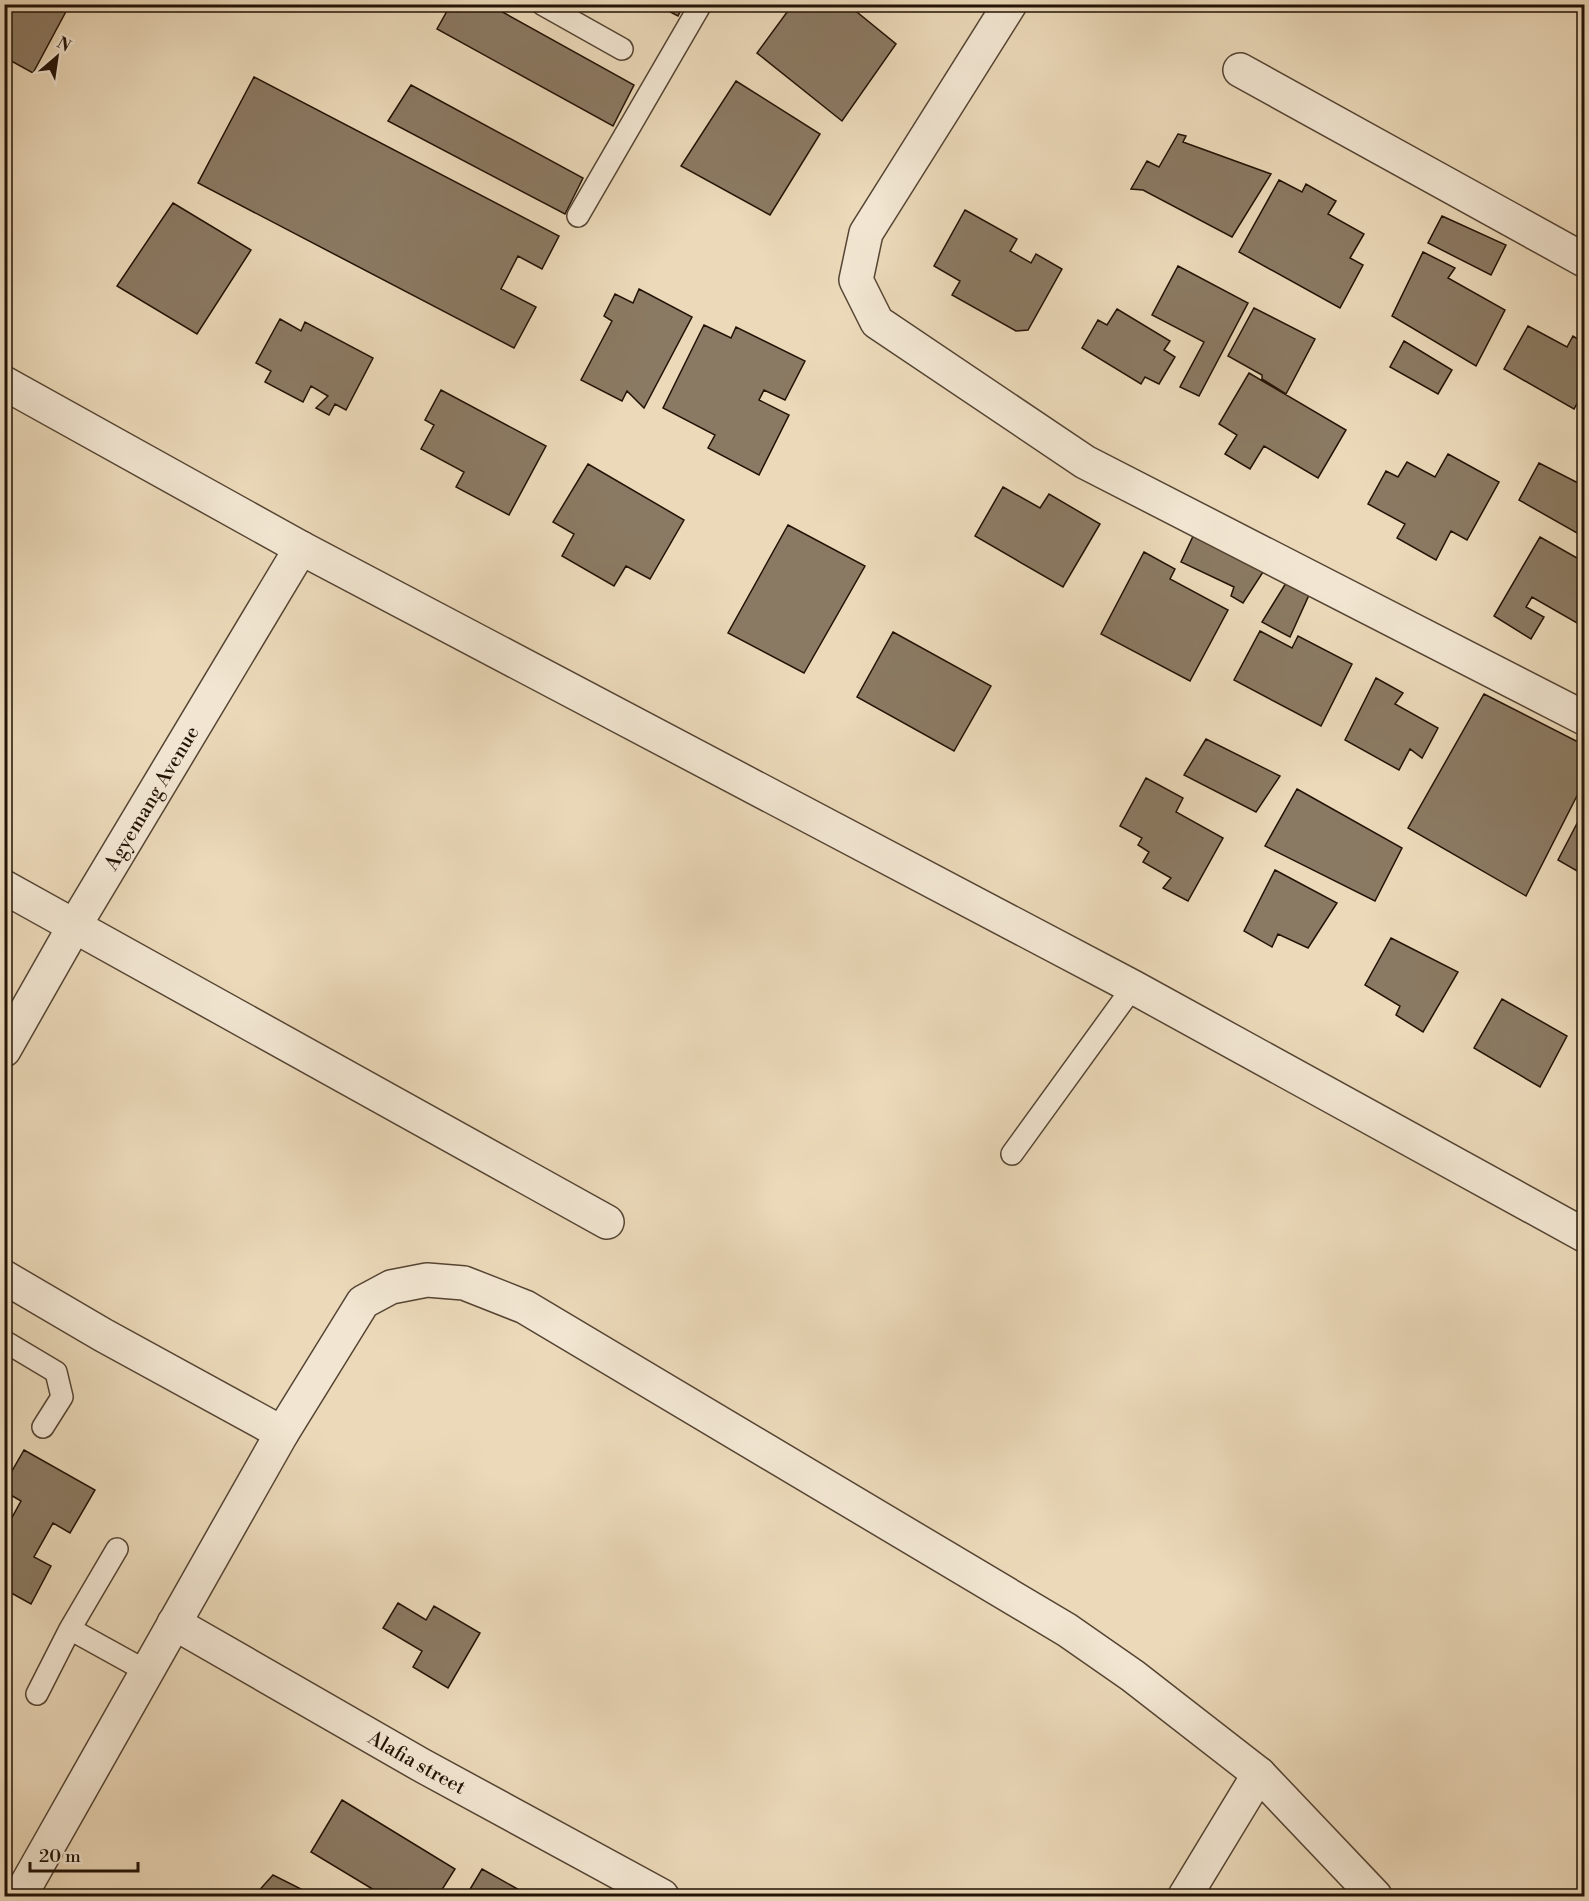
<svg xmlns="http://www.w3.org/2000/svg" width="1589" height="1901" font-family="'Libre Bodoni',serif">
  <style>
    .building { fill: #8b7a63; stroke: #231306; stroke-width: 1.5 }
    .lines { fill: none; stroke-linecap: round; stroke-linejoin: round }
    .service-casing { stroke: #543; stroke-width: 24 }
    .minor-casing { stroke: #543; stroke-width: 36 }
    .service { stroke: #f2e6d2; stroke-width: 21 }
    .minor { stroke: #f2e6d2; stroke-width: 33 }
    .labels { text-anchor: middle; stroke-width: 6; stroke-linejoin: round; paint-order: stroke }
    .street-label { font-size: 20px; fill: #231306; stroke: #f2e6d2 }
  </style>
  <rect width="100%" height="100%" fill="#ebd9b9"/>
  <filter id="stains"><feTurbulence type="fractalNoise" baseFrequency=".00333" numOctaves="4"/><feColorMatrix values="0 0 0 0 .2 0 0 0 0 .09 0 0 0 0 .02 0 0 0 .5 -.17"/></filter>
  <radialGradient id="worn" r=".72"><stop offset=".6" stop-color="#630" stop-opacity="0"/><stop offset="1" stop-color="#630" stop-opacity=".3"/></radialGradient>
  <path class="building" d="M 4,4 L 70,4 L 33,73 L 4,57 L 4,29 L 10,19 L 4,16 Z
    M 451,4 L 488,4 L 634,85 L 613,126 L 437,29 Z
    M 655,4 L 684,4 L 678,16 Z
    M 793,4 L 847,4 L 896,44 L 842,121 L 757,53 Z
    M 254,77 L 559,236 L 542,269 L 518,256 L 501,289 L 536,307 L 514,348 L 198,183 Z
    M 736,81 L 820,134 L 770,215 L 681,166 Z
    M 411,85 L 583,178 L 565,214 L 388,121 Z
    M 1178,134 L 1186,136 L 1183,142 L 1271,174 L 1232,237 L 1143,190 L 1131,189 L 1147,161 L 1159,167 Z
    M 1279,180 L 1302,192 L 1306,184 L 1336,201 L 1328,214 L 1364,234 L 1350,258 L 1363,265 L 1340,308 L 1239,252 Z
    M 173,203 L 251,250 L 197,334 L 117,286 Z
    M 965,210 L 1017,239 L 1010,251 L 1031,263 L 1036,254 L 1062,269 L 1028,330 L 1016,331 L 952,295 L 960,281 L 934,266 Z
    M 1442,216 L 1506,245 L 1491,275 L 1428,243 Z
    M 1423,252 L 1455,268 L 1448,278 L 1505,310 L 1476,366 L 1392,316 Z
    M 1178,266 L 1248,303 L 1199,396 L 1180,387 L 1204,342 L 1152,315 Z
    M 639,289 L 692,317 L 644,408 L 627,391 L 622,401 L 581,380 L 612,321 L 604,316 L 615,294 L 633,303 Z
    M 1254,308 L 1315,339 L 1286,394 L 1262,379 L 1262,375 L 1228,356 Z
    M 1117,309 L 1170,341 L 1164,350 L 1175,357 L 1159,384 L 1145,377 L 1141,384 L 1082,348 L 1098,320 L 1107,325 Z
    M 280,319 L 301,331 L 305,322 L 373,358 L 346,410 L 335,404 L 329,415 L 316,408 L 328,396 L 311,386 L 303,402 L 265,382 L 271,371 L 256,363 Z
    M 704,325 L 731,338 L 736,327 L 805,361 L 785,400 L 764,390 L 759,400 L 789,415 L 759,475 L 708,448 L 715,435 L 663,408 Z
    M 1528,326 L 1567,347 L 1573,336 L 1584,343 L 1584,391 L 1574,409 L 1504,369 Z
    M 1404,341 L 1452,370 L 1438,394 L 1390,367 Z
    M 1249,373 L 1346,430 L 1318,478 L 1264,446 L 1250,469 L 1225,454 L 1237,435 L 1219,424 Z
    M 441,390 L 546,446 L 509,515 L 456,487 L 464,472 L 421,449 L 434,425 L 425,420 Z
    M 1448,454 L 1499,482 L 1467,540 L 1451,531 L 1436,560 L 1397,538 L 1405,524 L 1368,504 L 1386,471 L 1398,477 L 1407,462 L 1435,477 Z
    M 1539,463 L 1584,486 L 1584,521 L 1577,533 L 1519,500 Z
    M 588,464 L 684,520 L 650,579 L 626,566 L 614,586 L 562,556 L 574,534 L 553,522 Z
    M 1003,487 L 1040,508 L 1049,494 L 1100,524 L 1063,587 L 975,536 Z
    M 788,525 L 865,566 L 804,673 L 728,633 Z
    M 1195,532 L 1263,572 L 1243,603 L 1231,596 L 1234,587 L 1181,562 Z
    M 1540,537 L 1584,562 L 1584,627 L 1532,597 L 1526,607 L 1544,617 L 1531,639 L 1494,616 Z
    M 1144,552 L 1175,569 L 1170,579 L 1228,610 L 1190,681 L 1101,634 Z
    M 1286,583 L 1309,595 L 1290,637 L 1262,622 Z
    M 1260,631 L 1292,648 L 1298,636 L 1352,664 L 1321,726 L 1234,680 Z
    M 893,632 L 991,686 L 954,751 L 857,697 Z
    M 1376,678 L 1403,693 L 1395,704 L 1438,728 L 1422,758 L 1410,749 L 1399,770 L 1345,740 Z
    M 1484,694 L 1584,745 L 1584,782 L 1526,896 L 1408,828 Z
    M 1206,739 L 1280,776 L 1256,812 L 1184,775 Z
    M 1146,778 L 1183,798 L 1176,812 L 1223,838 L 1188,901 L 1163,888 L 1171,878 L 1143,862 L 1149,852 L 1138,845 L 1142,838 L 1120,826 Z
    M 1297,789 L 1402,848 L 1375,901 L 1265,846 Z
    M 1584,810 L 1584,875 L 1558,860 Z
    M 1275,870 L 1337,903 L 1308,948 L 1278,934 L 1272,947 L 1244,931 Z
    M 1391,938 L 1458,972 L 1423,1032 L 1396,1015 L 1400,1006 L 1365,985 Z
    M 1502,999 L 1567,1036 L 1540,1087 L 1474,1048 Z
    M 24,1450 L 95,1490 L 70,1533 L 53,1523 L 34,1557 L 51,1566 L 31,1604 L 4,1589 L 4,1532 L 21,1501 L 4,1491 L 4,1485 Z
    M 398,1603 L 426,1620 L 434,1606 L 480,1633 L 448,1688 L 413,1667 L 422,1651 L 383,1628 Z
    M 342,1800 L 455,1869 L 438,1896 L 384,1896 L 311,1852 Z
    M 482,1869 L 530,1896 L 466,1896 Z
    M 273,1875 L 305,1891 L 302,1896 L 254,1896 Z"/>
  <g class="lines">
    <defs>
      <path id="service" d="M 542,4 L 622,49
        M 578,216 L 701,4
        M 1012,1154 L 1133,987
        M 4,1341 L 56,1372 L 62,1397 L 43,1427
        M 70,1629 L 146,1671
        M 37,1694 L 70,1629 L 117,1549"/>
      <g id="minor">
        <path d="M 1010,4 L 866,233 L 856,280 L 877,322 L 1085,462 L 1584,718"/>
        <path d="M 1240,70 L 1584,260"/>
        <path d="M 4,383 L 301,548 L 1133,987 L 1584,1235"/>
        <path d="M 4,887 L 607,1222"/>
        <path id="s1" d="M 4,1050 L 75,925 L 301,548"/>
        <path d="M 4,1277 L 103,1335 L 282,1433"/>
        <path id="s2" d="M 174,1623 L 423,1766 L 662,1896"/>
        <path d="M 20,1896 L 282,1433 L 363,1302 L 391,1287 L 427,1280 L 464,1283 L 525,1307 L 1067,1630 L 1133,1676 L 1259,1774 L 1375,1896"/>
        <path d="M 1185,1896 L 1259,1774"/>
      </g>
    </defs>
    <use href="#service" class="service-casing"/>
    <use href="#minor" class="minor-casing"/>
    <use href="#service" class="service"/>
    <use href="#minor" class="minor"/>
  </g>
  <g class="labels">
    <g class="street-label">
      <text dy="7" stroke="none"><textPath href="#s1" startOffset="292">Agyemang Avenue</textPath></text>
      <text dy="7" stroke="none"><textPath href="#s2" startOffset="280">Alafia street</textPath></text>
    </g>
  </g>
  <rect width="1589" height="1901" fill="none" stroke="#ebd9b9" stroke-width="24"/>
  <rect x="6" y="6" width="1577" height="1889" fill="none" stroke="#231306" stroke-width="3"/>
  <rect x="12" y="12" width="1565" height="1877" fill="none" stroke="#231306" stroke-width="1.5"/>
  <g transform="translate(57 57) rotate(29)" stroke="#f2e6d2" stroke-width="4.5" paint-order="stroke">
  <path d="M0-4.5L10 22L0 15L-10 22Z" fill="#231306"/>
  <text y="-9" font-size="16" font-weight="bold" text-anchor="middle" fill="#231306">N</text>
  </g>
  <path d="M30 1862v9h108v-9" fill="none" stroke="#231306" stroke-width="3"/>
  <text x="39" y="1862" font-size="18" fill="#231306" stroke="#f2e6d2" stroke-width="4.5" paint-order="stroke">20 m</text>
  <rect width="100%" height="100%" filter="url(#stains)"/>
  <rect width="100%" height="100%" fill="url(#worn)"/>
</svg>
